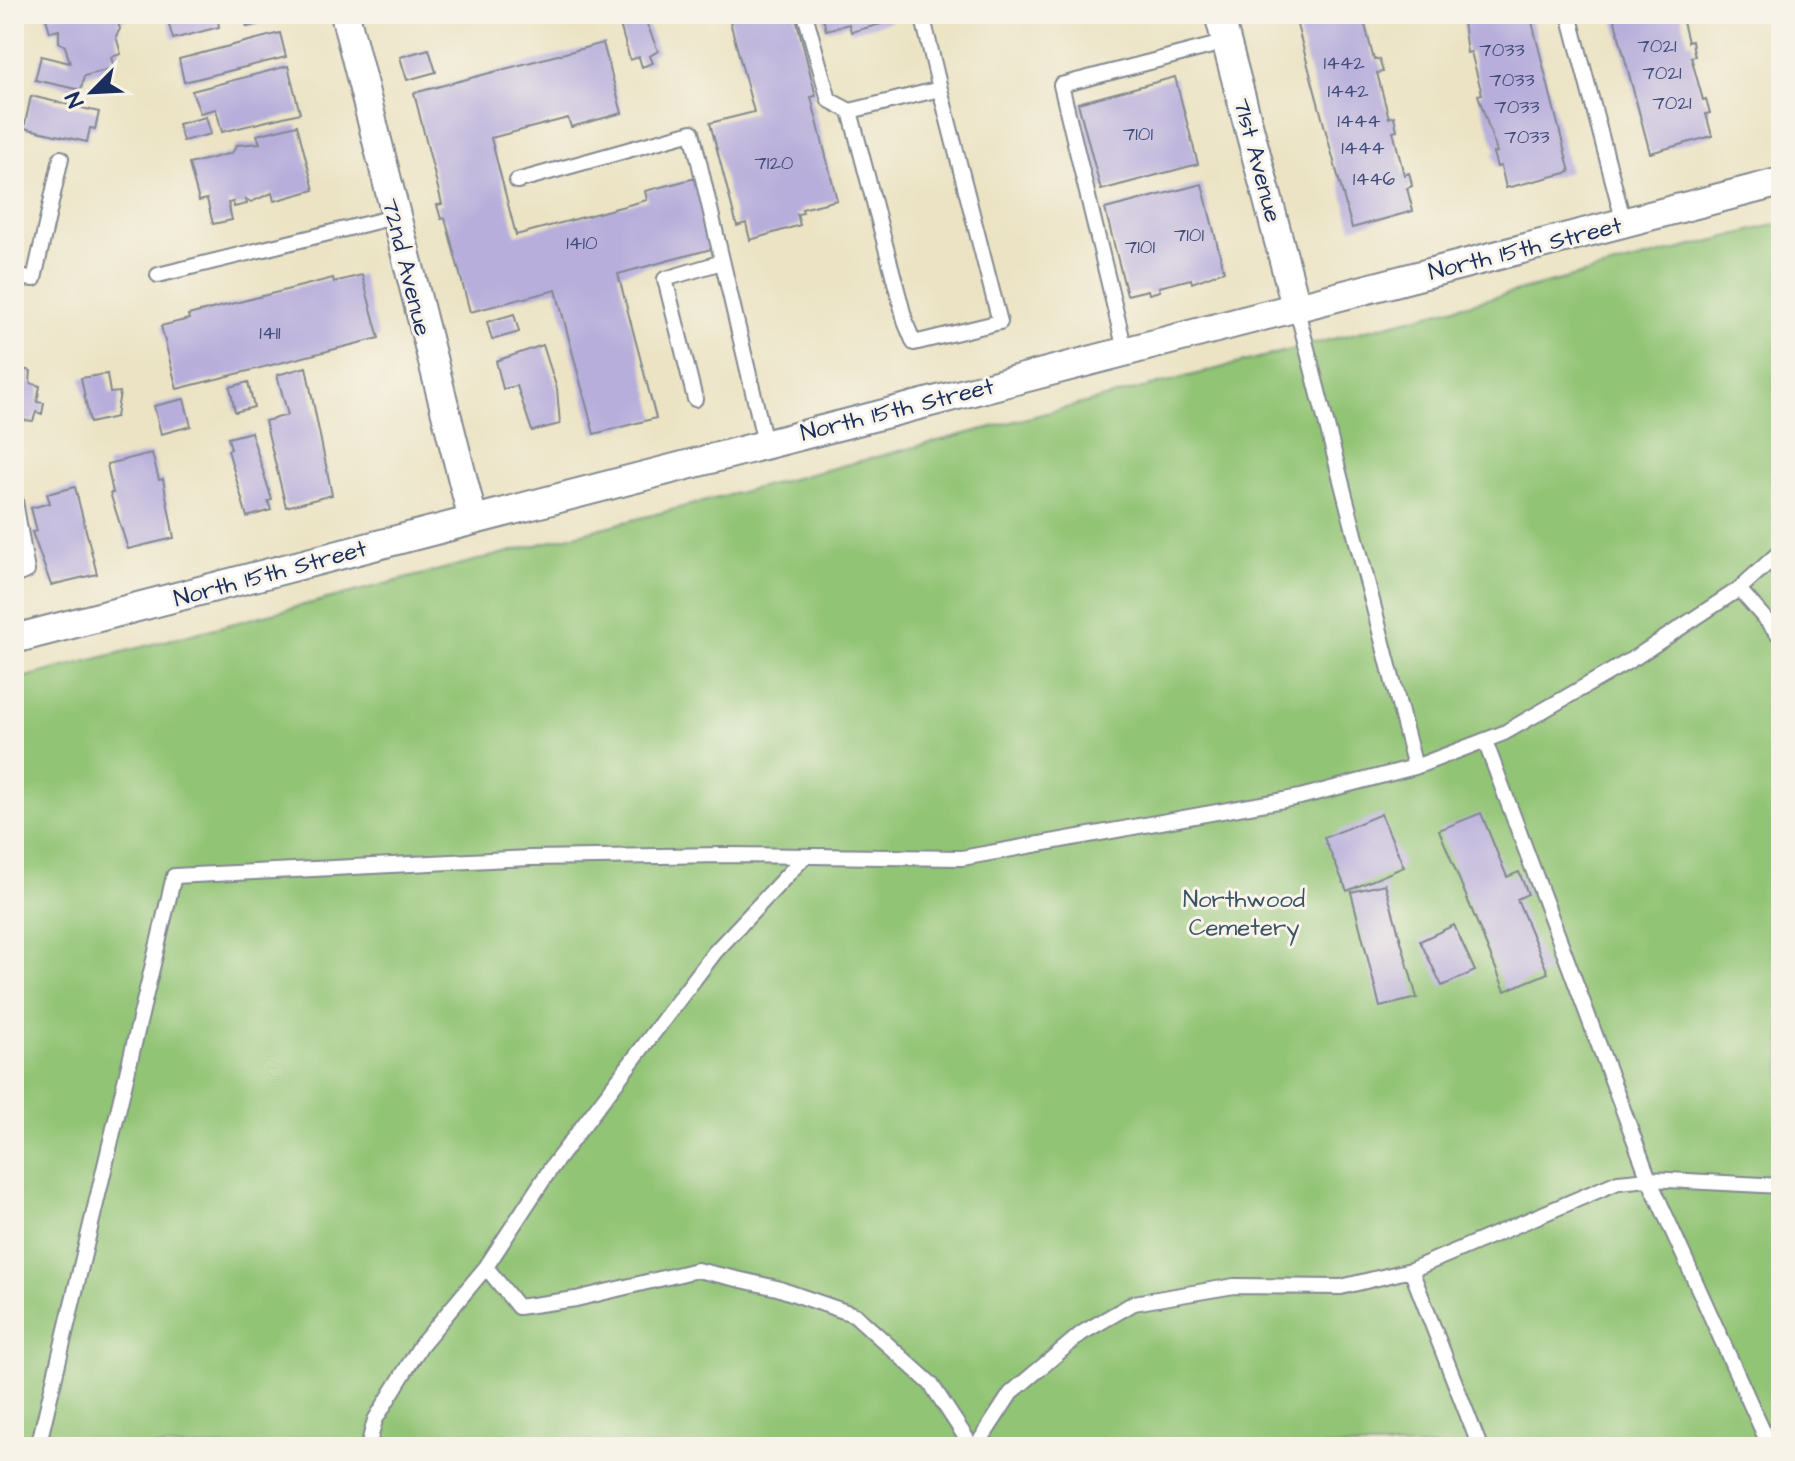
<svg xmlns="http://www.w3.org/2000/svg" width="1795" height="1461" font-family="'Architects Daughter',sans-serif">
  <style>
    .green { fill: #92c475; stroke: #567a6a; stroke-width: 2 }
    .building { fill: #b7aedb }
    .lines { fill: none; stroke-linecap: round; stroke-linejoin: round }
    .lane-casing { stroke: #838990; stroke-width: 18 }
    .street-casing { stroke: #838990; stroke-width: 32 }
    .lane { stroke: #fff; stroke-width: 14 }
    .street { stroke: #fff; stroke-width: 28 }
    .labels { text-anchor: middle; stroke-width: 6; stroke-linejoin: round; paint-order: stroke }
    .number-label { font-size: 20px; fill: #424f7d }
    .street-label { font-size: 24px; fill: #1b2f5e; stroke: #f7f3e8 }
    .park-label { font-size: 24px; fill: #395464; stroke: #f7f3e8 }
  </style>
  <rect width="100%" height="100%" fill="#f7f3e8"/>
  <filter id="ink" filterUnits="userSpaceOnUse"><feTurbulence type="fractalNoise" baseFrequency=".0125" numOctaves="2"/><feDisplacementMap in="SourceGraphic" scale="16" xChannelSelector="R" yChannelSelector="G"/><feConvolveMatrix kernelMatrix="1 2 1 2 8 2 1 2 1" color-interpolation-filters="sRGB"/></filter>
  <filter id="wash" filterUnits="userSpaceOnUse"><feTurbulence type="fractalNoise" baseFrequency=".006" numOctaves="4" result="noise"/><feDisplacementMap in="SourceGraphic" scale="32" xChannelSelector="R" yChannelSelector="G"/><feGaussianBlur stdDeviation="1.8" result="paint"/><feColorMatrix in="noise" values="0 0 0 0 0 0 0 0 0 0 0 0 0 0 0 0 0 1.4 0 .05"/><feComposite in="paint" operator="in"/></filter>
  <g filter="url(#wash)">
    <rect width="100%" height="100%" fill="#ebe3c3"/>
    <path class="green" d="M 1781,223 L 1781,1447 L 14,1447 L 14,680 Z"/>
    <g id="blocks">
      <path class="building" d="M 126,14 L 127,19 L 118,22 L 120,29 L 116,36 L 121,54 L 111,57 L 114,68 L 84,76 L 81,90 L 35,80 L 41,56 L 70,63 L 65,46 L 59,42 L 59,30 L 50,32 L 45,15 Z
        M 166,14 L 217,14 L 219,27 L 173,39 Z
        M 243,14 L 270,14 L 271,21 L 247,27 Z
        M 617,14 L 643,14 L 658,51 L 650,56 L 653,63 L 642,67 L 639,57 L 630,60 Z
        M 728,14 L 795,14 L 816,96 L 811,97 L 837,200 L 802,209 L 803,213 L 797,214 L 800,225 L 750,240 L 746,223 L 737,226 L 710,123 L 754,112 Z
        M 822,14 L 890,14 L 892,21 L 851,32 L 849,24 L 826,30 Z
        M 1294,14 L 1369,14 L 1363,17 L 1374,60 L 1379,59 L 1383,72 L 1377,73 L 1389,118 L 1394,116 L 1397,130 L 1393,131 L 1404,175 L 1409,173 L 1411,180 L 1412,186 L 1407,188 L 1413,211 L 1352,228 Z
        M 1462,14 L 1530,14 L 1570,172 L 1506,188 L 1501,166 L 1497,167 L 1493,153 L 1497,152 L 1478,95 L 1482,94 L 1471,52 L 1467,53 Z
        M 1613,14 L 1681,14 L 1688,42 L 1692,41 L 1693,48 L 1695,56 L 1691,57 L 1703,100 L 1706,99 L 1710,113 L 1706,114 L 1712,136 L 1650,153 Z
        M 280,33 L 286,57 L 184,82 L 179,59 Z
        M 603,43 L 622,113 L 571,127 L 568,118 L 491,138 L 516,235 L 647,200 L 645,191 L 696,178 L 715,248 L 618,274 L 656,418 L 594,434 L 556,290 L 470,312 L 445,218 L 441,219 L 437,205 L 442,204 L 414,93 Z
        M 429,49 L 436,72 L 407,80 L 400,57 Z
        M 288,66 L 300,113 L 222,132 L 216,109 L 200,113 L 192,91 Z
        M 1175,77 L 1198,164 L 1101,190 L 1078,103 Z
        M 31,96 L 99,112 L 95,129 L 90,128 L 87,142 L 24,128 Z
        M 206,117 L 211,134 L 183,141 L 178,124 Z
        M 297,125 L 314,190 L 274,201 L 272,193 L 251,202 L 246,199 L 247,204 L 234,207 L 233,202 L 228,203 L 232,220 L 213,224 L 207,199 L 199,201 L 189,164 L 232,153 L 237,145 L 260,143 L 257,135 Z
        M 1202,184 L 1224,271 L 1192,283 L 1191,279 L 1159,287 L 1160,291 L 1149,294 L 1148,290 L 1127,295 L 1105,209 Z
        M 362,275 L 379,338 L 177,389 L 161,326 L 189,319 L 188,315 L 333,278 L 334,282 Z
        M 514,314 L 519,332 L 492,340 L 487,322 Z
        M 543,345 L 557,389 L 560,424 L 532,431 L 517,386 L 503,389 L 496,361 Z
        M 14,367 L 31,371 L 30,383 L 40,386 L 37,402 L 44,403 L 42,414 L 36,412 L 33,421 L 14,419 Z
        M 306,367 L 332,495 L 286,507 L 265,421 L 288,415 L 277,375 Z
        M 107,374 L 110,393 L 120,392 L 116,417 L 90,423 L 81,378 Z
        M 248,382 L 254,407 L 235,412 L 230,387 Z
        M 184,399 L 191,426 L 161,434 L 154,406 Z
        M 251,432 L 272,500 L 268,501 L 271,510 L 247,517 L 228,450 L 231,449 L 228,438 Z
        M 152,453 L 159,480 L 163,479 L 174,538 L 128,549 L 110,493 L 113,493 L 107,464 Z
        M 75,487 L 97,574 L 51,585 L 32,532 L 37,531 L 31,508 L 50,503 L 47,494 Z
        M 1481,813 L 1507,877 L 1519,872 L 1528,894 L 1517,899 L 1548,973 L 1505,991 L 1439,830 Z
        M 1381,814 L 1404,867 L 1347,891 L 1324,838 Z
        M 1385,884 L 1417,998 L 1380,1007 L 1351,892 Z
        M 1454,925 L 1475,971 L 1442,986 L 1420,941 Z"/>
    </g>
  </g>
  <g filter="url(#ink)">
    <use href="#blocks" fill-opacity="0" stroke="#838990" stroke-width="2"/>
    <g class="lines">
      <defs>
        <path id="lane" d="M 805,14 L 829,100 L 850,111 L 906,324 L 914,343 L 1000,322 L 940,89
          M 1569,14 L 1624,223
          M 850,111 L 940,89 L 922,14
          M 517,181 L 692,132 L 765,443
          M 158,275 L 394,217
          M 14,277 L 34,279 L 61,158
          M 1296,306 L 1415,767
          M 1125,350 L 1061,85 L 1227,42
          M 695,399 L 665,279 L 722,262
          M 14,495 L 27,571 L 14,576
          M 1739,589 L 1781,637
          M 1485,741 L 1649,1179 L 1770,1447
          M 486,1267 L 518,1307 L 576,1299 L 697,1270 L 777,1288 L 855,1315 L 931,1384 L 972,1447
          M 1411,1270 L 1480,1447
          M 38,1447 L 174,876 L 531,858 L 724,855 L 962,858 L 1300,797 L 1415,767 L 1504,733 L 1636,657 L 1739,589 L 1781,551
          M 368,1447 L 375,1420 L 421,1345 L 486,1267 L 551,1168 L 715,952 L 805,856
          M 976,1447 L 1011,1393 L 1082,1333 L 1134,1303 L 1234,1286 L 1341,1287 L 1411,1270 L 1618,1182 L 1649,1179 L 1781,1186"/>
        <path id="street" d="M 345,14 L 473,520
          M 1219,14 L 1296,306
          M 14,639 L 1781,182"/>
      </defs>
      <use href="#lane" class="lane-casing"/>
      <use href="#street" class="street-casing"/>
      <use href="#lane" class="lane"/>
      <use href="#street" class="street"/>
    </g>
  </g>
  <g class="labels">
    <g class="number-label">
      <text x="1657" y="52">7021</text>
      <text x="1502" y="56">7033</text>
      <text x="1344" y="69">1442</text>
      <text x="1662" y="79">7021</text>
      <text x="1512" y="86">7033</text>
      <text x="1348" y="97">1442</text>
      <text x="1672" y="109">7021</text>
      <text x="1517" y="113">7033</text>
      <text x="1359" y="127">1444</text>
      <text x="1138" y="140">7101</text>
      <text x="1527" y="143">7033</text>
      <text x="1363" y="154">1444</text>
      <text x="774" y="169">7120</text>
      <text x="1374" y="185">1446</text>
      <text x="1189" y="241">7101</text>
      <text x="582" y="249">1410</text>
      <text x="1140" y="253">7101</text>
      <text x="270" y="339">1411</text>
    </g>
    <g class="street-label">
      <text transform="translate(1258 160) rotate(75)" y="8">71st Avenue</text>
      <text transform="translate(1525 248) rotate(-14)" y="8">North 15th Street</text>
      <text transform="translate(407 267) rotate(76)" y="8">72nd Avenue</text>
      <text transform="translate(897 409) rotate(-14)" y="8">North 15th Street</text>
      <text transform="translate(270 573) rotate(-15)" y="8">North 15th Street</text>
    </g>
    <g class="park-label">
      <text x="1244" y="907">Northwood<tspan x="1244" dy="28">Cemetery</tspan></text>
    </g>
  </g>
  <rect width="1795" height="1461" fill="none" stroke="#f7f3e8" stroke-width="48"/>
  <g transform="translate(92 92) rotate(246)" stroke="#f7f3e8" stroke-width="6" paint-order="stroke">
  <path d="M0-6L14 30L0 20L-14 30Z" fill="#1b2f5e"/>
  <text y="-12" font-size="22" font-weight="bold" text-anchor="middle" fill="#1b2f5e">N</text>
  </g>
</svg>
